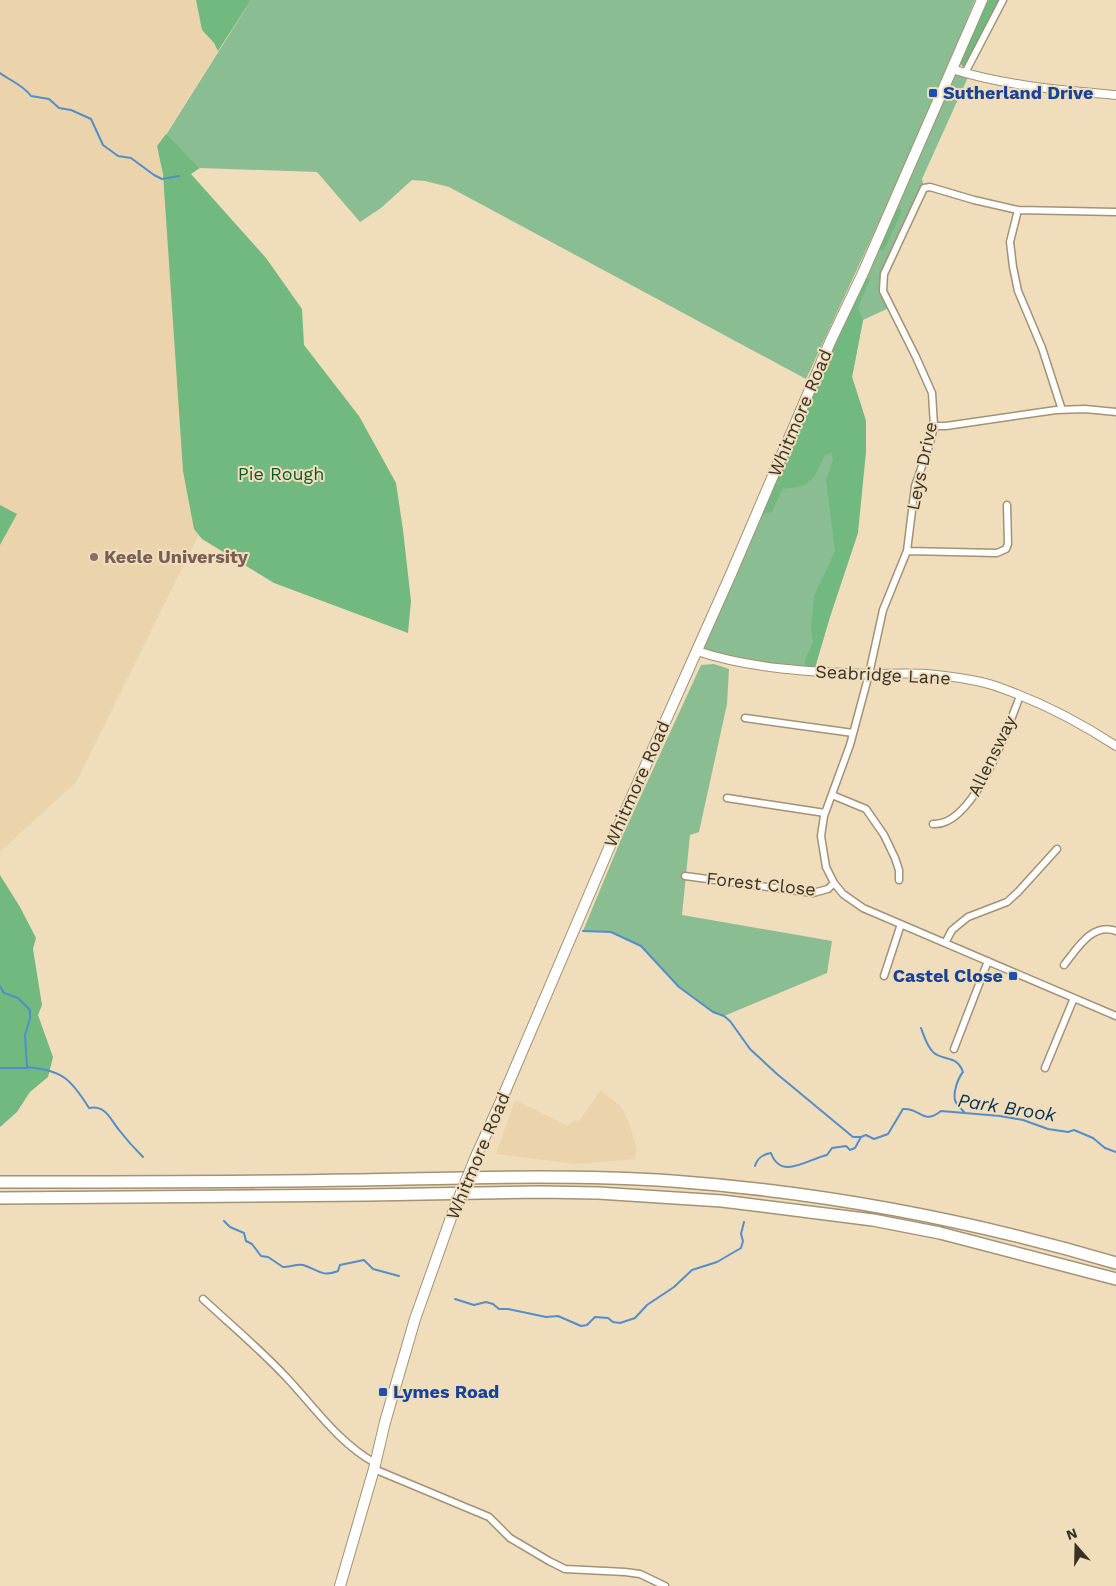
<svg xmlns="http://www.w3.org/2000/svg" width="1116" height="1586" font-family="'Work Sans',sans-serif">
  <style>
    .built { fill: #ebd4ac }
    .green { fill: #8abe92 }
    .forest { fill: #72b980 }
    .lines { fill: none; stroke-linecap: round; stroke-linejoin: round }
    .stream { stroke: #538eca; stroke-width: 2 }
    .minor-casing { stroke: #a39273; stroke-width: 9 }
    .tertiary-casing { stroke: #a39273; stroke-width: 10 }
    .trunk-casing { stroke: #a39273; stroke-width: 12 }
    .motorway-casing { stroke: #a39273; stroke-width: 14 }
    .minor { stroke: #fff; stroke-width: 6 }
    .tertiary { stroke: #fff; stroke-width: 8 }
    .trunk { stroke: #fff; stroke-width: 10 }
    .motorway { stroke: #fff; stroke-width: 11 }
    .trunk-bridge-casing { stroke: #a39273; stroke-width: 12; stroke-linecap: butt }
    .trunk-bridge { stroke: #fff; stroke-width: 10 }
    .transit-dot { fill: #1a4fb4; stroke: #f0ddbc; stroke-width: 2 }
    .education-dot { fill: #8d6e63; stroke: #f0ddbc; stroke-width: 2 }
    .labels { text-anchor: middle; stroke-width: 4; stroke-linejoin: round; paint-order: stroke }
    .transit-label { font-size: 18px; font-weight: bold; fill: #164399; stroke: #f0ddbc; text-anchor: start }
    .street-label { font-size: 18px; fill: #393225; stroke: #f0ddbc }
    .park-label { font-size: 18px; fill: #095c27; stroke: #f0ddbc }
    .education-label { font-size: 18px; font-weight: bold; fill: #785e54; stroke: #f0ddbc; text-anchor: start }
    .water-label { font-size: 19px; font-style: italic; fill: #043159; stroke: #f0ddbc }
  </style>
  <rect width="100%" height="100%" fill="#f0ddbc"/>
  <path class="built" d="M 0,0 L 224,0 L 227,5 L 218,51 L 166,134 L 172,173 L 300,331 L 76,782 L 0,852 Z
    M 601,1090 L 622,1108 L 629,1123 L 637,1149 L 635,1159 L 575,1164 L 496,1154 L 515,1100 L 568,1126 L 574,1120 L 579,1121 Z"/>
  <path class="green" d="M 251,0 L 975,0 L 927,119 L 806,379 L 449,187 L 425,181 L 412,180 L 381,208 L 360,222 L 317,172 L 200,168 L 166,135 Z
    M 982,0 L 1003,0 L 973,59 L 953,69 L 969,75 L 922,179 L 924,188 L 882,282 L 891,307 L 863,320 L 852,377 L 866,421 L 866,452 L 829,620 L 814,671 L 788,669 L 697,651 Z
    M 714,664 L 729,669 L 727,704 L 699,832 L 690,835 L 682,915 L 832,941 L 827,973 L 724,1016 L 713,1012 L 679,987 L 641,946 L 611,932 L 583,931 L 622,837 L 701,665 Z"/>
  <path class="forest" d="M 196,0 L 251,0 L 218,51 L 214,43 L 202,30 Z
    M 989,0 L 1000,0 L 966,68 L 962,66 L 960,60 Z
    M 166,134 L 200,168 L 191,174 L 266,258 L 302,309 L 304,345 L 359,416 L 396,483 L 403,530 L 411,601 L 408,633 L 274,583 L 202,539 L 194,529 L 183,471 L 163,174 L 157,146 Z
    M 900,208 L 902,211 L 884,250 L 881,250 L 879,247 L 895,211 Z
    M 865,277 L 870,279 L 858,308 L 863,320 L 852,377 L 866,421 L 866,452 L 858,533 L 829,620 L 814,671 L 805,670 L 805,659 L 813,642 L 811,627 L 814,596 L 835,551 L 826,480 L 833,459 L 831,453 L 825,455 C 813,480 813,487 782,489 L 772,512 L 761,515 Z
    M 0,505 L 17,514 L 0,545 Z
    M 0,875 L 20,907 L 36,938 L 33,949 L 42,1005 L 38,1015 L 53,1057 L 48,1077 L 30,1092 L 17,1112 L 0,1127 Z"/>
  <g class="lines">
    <path class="stream" d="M 0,73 C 11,81 23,85 31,96 L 49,99 L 59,108 L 71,110 L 91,119 L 103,145 L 118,156 L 131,158 L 154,175 L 162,179 L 179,176
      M 583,931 L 611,932 L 641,946 L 679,987 L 713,1012 L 724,1016 L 730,1021 L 750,1049 L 777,1074 L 853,1137 L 861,1137
      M 0,986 L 4,993 L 18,998 L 30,1010 L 30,1018 L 25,1035 L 27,1067 C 62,1070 71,1079 89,1108 C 106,1105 110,1119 119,1130 C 126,1139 134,1148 143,1157
      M 921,1028 C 924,1036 927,1047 934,1053 C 944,1061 957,1055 963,1072 C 958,1078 953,1092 955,1100 C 956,1105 962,1109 965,1113
      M 0,1068 L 28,1068
      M 755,1166 C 757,1159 763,1154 771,1153 C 781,1181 808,1159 827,1155 L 832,1148 L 846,1146 L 850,1150 L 855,1148 L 861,1137 L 866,1135 L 874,1139 L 888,1134 L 903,1109 C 920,1107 922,1126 941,1111 L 1000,1116 L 1023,1120 L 1048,1129 L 1068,1132 L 1074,1130 L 1093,1138 L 1105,1148 L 1116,1152
      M 224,1221 L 230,1227 L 244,1233 L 246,1241 L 252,1244 L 261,1256 L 268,1257 L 283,1267 C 289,1267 297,1264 303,1265 C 317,1269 322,1278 338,1271 L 340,1265 L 364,1260 L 373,1269 L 399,1276
      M 455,1299 L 474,1305 L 486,1302 L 493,1304 L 499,1309 L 508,1309 L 546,1317 L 558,1316 L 581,1326 L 587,1325 L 595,1317 L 608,1318 L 613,1322 L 620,1323 L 635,1318 L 647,1305 L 674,1287 L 692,1270 L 717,1262 L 741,1248 L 743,1241 L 741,1234 L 744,1222"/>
    <defs>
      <path id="minor" d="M 965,73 L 1003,0
        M 1018,210 L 1010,242 L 1013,267 L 1018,291 L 1042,348 L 1062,410
        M 1116,212 L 1018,210 L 974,200 L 930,187 L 924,188 L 884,274 L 883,291 L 916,357 L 932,393 L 934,426 L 930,443 L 915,486 L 907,551 L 883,610 L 869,674 L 850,745 L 824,816 L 821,836 L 826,867 L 834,883 L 843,894 L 863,908 L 1116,1016
        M 934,426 L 946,426 L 1056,410 L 1085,409 L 1116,412
        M 907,551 L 997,553 L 1006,549 L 1008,544 L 1007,505
        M 745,718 L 853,733
        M 832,795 L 866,809 L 884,835 L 895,858 L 899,870 L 899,880
        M 727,798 L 825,813
        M 933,824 C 974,827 1008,727 1020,696
        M 685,876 L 813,893 L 828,889 L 834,883
        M 945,943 L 952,930 L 968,917 L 1007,902 L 1018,892 L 1057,849
        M 1064,965 C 1077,949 1092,922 1116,931
        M 884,976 L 901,924
        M 954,1049 L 988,961
        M 1045,1068 L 1074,998
        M 203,1299 C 231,1325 261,1350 287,1378 C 315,1408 339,1443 375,1463
        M 374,1469 L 489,1517 L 510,1538 L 549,1561 L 565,1569 L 625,1572 L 640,1574 L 665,1586"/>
      <path id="tertiary" d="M 952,69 C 1005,86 1061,90 1116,95
        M 697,651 C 751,669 812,672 869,674 C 888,674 907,673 926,674 C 948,676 981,680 1001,688 C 1040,702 1081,723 1116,746"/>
      <path id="trunk" d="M 477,1154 L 501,1101 L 612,841 L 731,574 L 831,340 L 863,273 L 982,0
        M 340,1586 L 374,1469 L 385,1422 L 415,1319 L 453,1212"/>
      <path id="motorway" d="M 0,1182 C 119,1182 237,1182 356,1180 C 462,1178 567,1174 672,1181 C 823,1192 971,1220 1116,1263
        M 0,1198 L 368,1195 L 540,1192 L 598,1193 L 722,1201 L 873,1220 L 940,1233 L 1116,1279"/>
    </defs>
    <use href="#minor" class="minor-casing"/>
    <use href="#tertiary" class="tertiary-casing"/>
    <use href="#trunk" class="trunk-casing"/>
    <use href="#motorway" class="motorway-casing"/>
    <use href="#minor" class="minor"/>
    <use href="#tertiary" class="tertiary"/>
    <use href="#trunk" class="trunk"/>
    <use href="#motorway" class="motorway"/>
    <defs>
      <path id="trunk-bridge" d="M 453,1212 L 477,1154"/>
    </defs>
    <use href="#trunk-bridge" class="trunk-bridge-casing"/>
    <use href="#trunk-bridge" class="trunk-bridge"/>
  </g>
  <g class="transit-dot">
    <rect x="928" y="88" width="10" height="10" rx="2.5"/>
    <rect x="1008" y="971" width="10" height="10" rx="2.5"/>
    <rect x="378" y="1387" width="10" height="10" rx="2.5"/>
  </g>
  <circle class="education-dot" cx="94" cy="557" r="5"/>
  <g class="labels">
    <g class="transit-label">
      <text x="943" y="99">Sutherland Drive</text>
      <text x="1003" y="982" text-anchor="end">Castel Close</text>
      <text x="393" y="1398">Lymes Road</text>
    </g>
    <g class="street-label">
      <text transform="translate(800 413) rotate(-67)" y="6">Whitmore Road</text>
      <text transform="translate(922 466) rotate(-78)" y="6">Leys Drive</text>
      <text transform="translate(883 675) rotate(3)" y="6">Seabridge Lane</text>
      <text transform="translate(992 756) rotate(-64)" y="6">Allensway</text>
      <text transform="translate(637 784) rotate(-66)" y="6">Whitmore Road</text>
      <text transform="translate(761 884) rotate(6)" y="6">Forest Close</text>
      <text transform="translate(478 1156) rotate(-67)" y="6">Whitmore Road</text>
    </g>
    <g class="park-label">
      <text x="281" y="480">Pie Rough</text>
    </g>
    <g class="education-label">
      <text x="104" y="563">Keele University</text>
    </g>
    <g class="water-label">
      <text transform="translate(1007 1107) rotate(9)" y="7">Park Brook</text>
    </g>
  </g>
  <g transform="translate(1076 1546) rotate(340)" stroke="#f0ddbc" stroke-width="4" paint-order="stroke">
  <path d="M0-4L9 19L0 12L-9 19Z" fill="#393225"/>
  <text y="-8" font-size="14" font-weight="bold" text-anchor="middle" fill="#393225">N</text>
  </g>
</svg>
